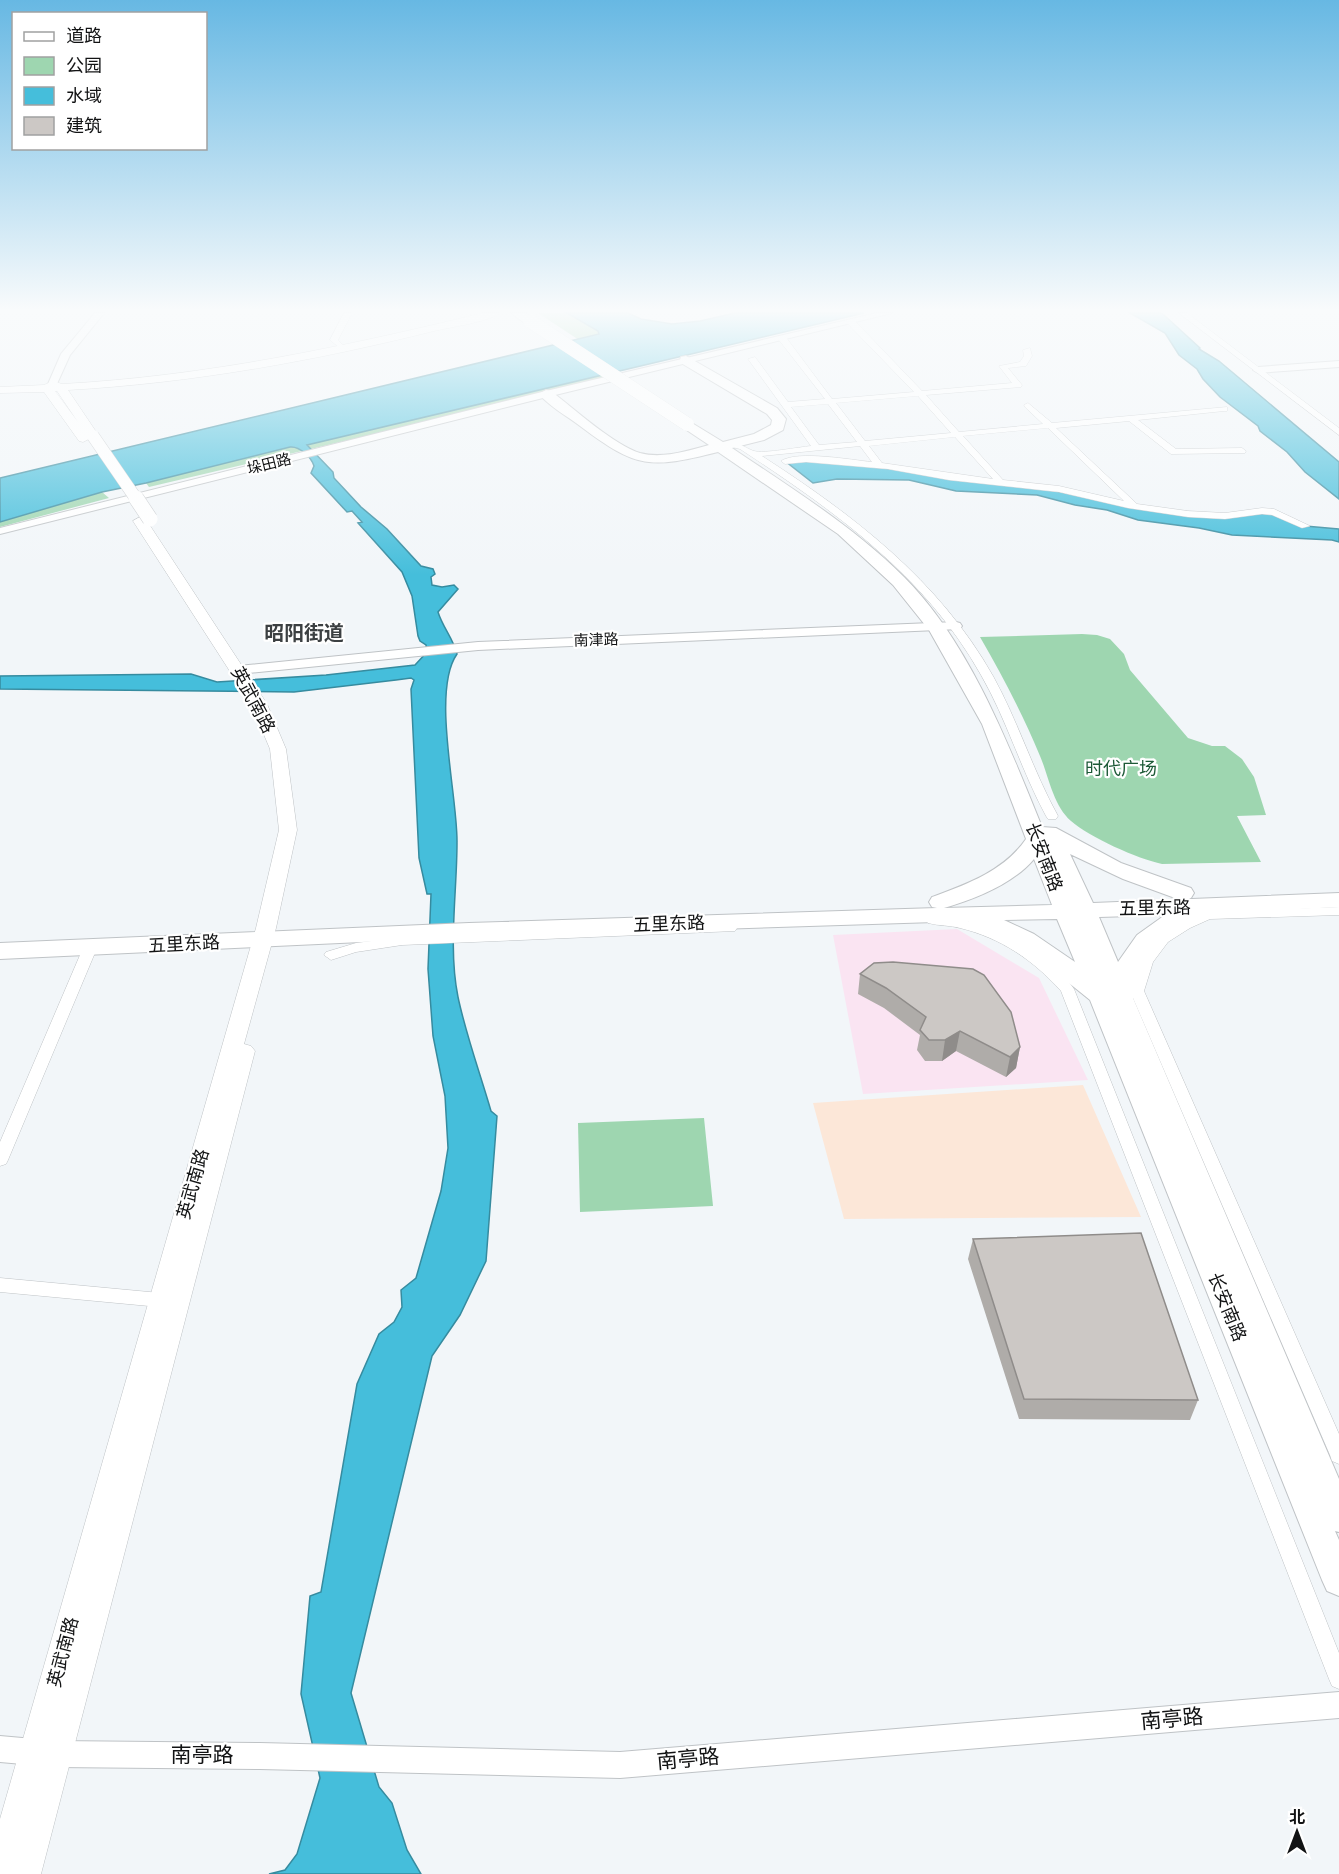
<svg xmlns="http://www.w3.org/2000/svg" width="1339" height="1874" font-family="Overpass,'Noto Sans SC',sans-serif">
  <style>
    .commercial { fill: #fae4f2 }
    .medical { fill: #fce7d8 }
    .green { fill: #9ed6b0 }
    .water { fill: #45bedb; stroke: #368b9f; stroke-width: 1.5 }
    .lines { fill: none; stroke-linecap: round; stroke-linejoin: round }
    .minor-casing { stroke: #bfc3c6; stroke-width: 1 }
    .tertiary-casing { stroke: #bfc3c6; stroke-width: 2 }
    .secondary-casing { stroke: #bfc3c6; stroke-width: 1 }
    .primary-casing { stroke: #bfc3c6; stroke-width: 2 }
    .minor { fill: #fff; fill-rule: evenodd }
    .tertiary { fill: #fff; fill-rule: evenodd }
    .secondary { fill: #fff; fill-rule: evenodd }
    .primary { fill: #fff; fill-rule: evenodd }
    .secondary-bridge-far1-casing { stroke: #bfc3c6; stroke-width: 13; stroke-linecap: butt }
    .secondary-bridge-casing { stroke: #bfc3c6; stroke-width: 16; stroke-linecap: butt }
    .primary-bridge-casing { stroke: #bfc3c6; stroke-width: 14; stroke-linecap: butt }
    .secondary-bridge-far1 { stroke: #fff; stroke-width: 12 }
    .secondary-bridge { stroke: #fff; stroke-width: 15 }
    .primary-bridge { stroke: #fff; stroke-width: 14 }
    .wall { fill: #afaca9 }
    .shaded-wall { fill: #8f8c8a }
    .building { fill: #ccc8c5; stroke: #8f8c8a; stroke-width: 1.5 }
    .labels { text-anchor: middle; stroke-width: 4.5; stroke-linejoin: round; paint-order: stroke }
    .far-street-label { font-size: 15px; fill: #121314; stroke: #fff }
    .street-label { font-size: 18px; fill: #121314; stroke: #fff }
    .park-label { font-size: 18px; fill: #1d5a37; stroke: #fff }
    .far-district-label { font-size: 20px; font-weight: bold; fill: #3c4042; stroke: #fff }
    .near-street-label { font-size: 21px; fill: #121314; stroke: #fff }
  </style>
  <rect width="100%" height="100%" fill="#f2f6f9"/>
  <path class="commercial" d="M 957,929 L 1039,978 L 1088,1080 L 863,1094 L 833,935 Z"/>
  <path class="medical" d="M 1083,1085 L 1141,1217 L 844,1219 L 813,1103 Z"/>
  <path class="green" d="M 538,313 L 567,313 L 598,331 L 599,334 L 579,340 Z
    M 600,375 L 606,379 L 311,449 L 307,445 Z
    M 290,447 L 298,447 L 302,451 L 149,487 L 146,483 Z
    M 102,492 L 109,498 L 0,527 L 0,522 Z
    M 1082,634 L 1097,635 L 1110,639 L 1124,654 L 1130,670 L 1188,738 L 1212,746 L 1225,746 L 1242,759 L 1254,777 L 1266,815 L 1237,816 L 1261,862 L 1162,864 C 1138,859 1089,837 1071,821 C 1053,805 1049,777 1040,756 C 1023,715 1002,675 980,637 Z
    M 704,1118 L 713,1206 L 580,1212 L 578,1123 Z"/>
  <path class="water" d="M 567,313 L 628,313 L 641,319 L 672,324 L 700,321 L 735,313 L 864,313 L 307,445 L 333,472 L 334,478 L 361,507 L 387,529 L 421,566 L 433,569 L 435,574 L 431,577 L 432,585 L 442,587 L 454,585 L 458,589 L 438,612 C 443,628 453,638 457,654 C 431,691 458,797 457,843 C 457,892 448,948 458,997 C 466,1035 480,1073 491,1111 L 497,1116 L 486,1261 L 460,1315 L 432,1356 L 351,1693 L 379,1787 L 392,1803 L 407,1850 L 421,1874 L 269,1874 L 285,1870 L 297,1854 L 320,1778 L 301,1694 L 310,1596 L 321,1592 L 357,1384 L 379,1334 L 394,1322 L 402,1307 L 401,1290 L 416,1278 L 441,1191 L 448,1148 L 445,1096 L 433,1036 L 428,969 L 431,894 L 427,894 L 419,858 L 411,689 L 414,680 L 411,678 L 396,680 L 294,692 L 0,689 L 0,676 L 191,674 L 217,682 L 326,675 L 415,665 L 427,652 L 426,645 L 420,641 L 418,636 L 412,596 L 402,572 L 358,523 L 362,522 L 352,511 L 347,512 L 311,473 L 314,466 C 311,457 300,446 290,447 L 146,483 L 102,492 L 0,522 L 0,478 L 599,334 L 598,331 Z
    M 1130,313 L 1161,313 L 1164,315 L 1200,348 L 1199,349 L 1219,361 L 1339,462 L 1339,499 L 1305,472 L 1287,452 L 1260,431 L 1258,426 L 1220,397 L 1203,379 L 1197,369 L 1179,355 L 1165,333 Z
    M 806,459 L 1020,484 L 1128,505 L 1225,516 L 1262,511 L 1305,526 L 1339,529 L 1339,542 L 1332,540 L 1232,535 L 1199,528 L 1138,520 L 1107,510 L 1075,505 L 1037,495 L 956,491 L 909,480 L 837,479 L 813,483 L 785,461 Z"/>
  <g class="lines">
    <defs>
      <path id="minor" d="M 344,313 L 352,313 L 338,340 L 345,347 L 341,349 L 330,340 Z
        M 1179,313 L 1187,313 L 1339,428 L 1339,435 Z
        M 848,320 L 854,320 L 922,391 L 1012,383 L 999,366 L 1020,362 L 1024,356 L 1023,350 L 1030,348 L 1032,356 L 1026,366 L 1008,368 L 1022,385 L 1021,387 L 926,395 L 959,432 L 1043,424 L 1025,407 L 1024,405 L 1028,403 L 1052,423 L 1227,407 L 1227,411 L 1224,411 L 1138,420 L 1176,449 L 1242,448 L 1246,451 L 1245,453 L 1171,454 L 1129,421 L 1056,428 L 1137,504 L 1188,511 L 1225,513 L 1262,508 L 1274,509 L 1310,526 L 1302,528 L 1272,515 L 1262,514 L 1225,519 L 1188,517 L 1128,508 L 1059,492 L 949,480 L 888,469 L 806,462 L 785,464 L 781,461 C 798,450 851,460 872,462 L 860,446 L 762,456 C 852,514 939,580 993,676 C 1018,721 1033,771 1058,816 L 1056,819 L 1048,819 L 1046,816 C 1021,770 1007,720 981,675 C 925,575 833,510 740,449 L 724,445 C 735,438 744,448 754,451 C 763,454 800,447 811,446 L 748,359 L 755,357 L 788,402 L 825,399 L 779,340 L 779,336 L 785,336 L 832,399 L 914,392 L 848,324 ZM 918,396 L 951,433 L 865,441 L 836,403 ZM 828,404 L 857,442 L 819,445 L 791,407 ZM 1048,428 L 1124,501 L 1059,486 L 1003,480 L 963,436 ZM 955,437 L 993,479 L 882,463 L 869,446 Z
        M 1339,907 L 1339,915 L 1210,919 L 1190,928 L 1168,942 L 1153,962 L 1144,991 L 1339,1434 L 1339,1464 L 1332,1461 L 1330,1455 L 1130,991 L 1139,961 L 1158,936 L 1180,922 L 1203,912 Z
        M 933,916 C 984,918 1045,945 1074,989 L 1339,1653 L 1339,1689 L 1332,1686 L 1329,1679 L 1061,991 C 1033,960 1001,938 960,928 C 950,925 939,926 928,923 L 926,920 Z
        M 730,924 L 737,928 L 735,931 L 402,945 L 356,952 L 331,960 L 324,955 L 326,952 L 356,943 L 402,937 Z
        M 90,943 L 97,948 L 8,1160 L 6,1164 L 0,1166 L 0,1142 L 83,948 Z
        M 0,1278 L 160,1293 L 166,1295 L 169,1300 L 166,1305 L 160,1307 L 0,1292 Z"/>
      <path id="tertiary" d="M 95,313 L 104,313 L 70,355 L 56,386 L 50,386 L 48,384 L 61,354 Z
        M 877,313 L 892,313 L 547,397 L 0,534 L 0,528 L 546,391 Z
        M 1339,361 L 1339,367 L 1258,373 L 1253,370 L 1258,367 Z
        M 956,622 L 960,623 L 962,626 L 960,629 L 478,650 L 238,674 L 231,670 L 238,666 L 478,642 Z
        M 1339,1692 L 1339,1718 L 620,1778 L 260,1769 L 56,1767 L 0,1762 L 0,1736 L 56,1741 L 260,1743 L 620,1752 Z"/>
      <path id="secondary" d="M 483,313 L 500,313 C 488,322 451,327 434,331 C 314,361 192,383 68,390 L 99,436 L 97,439 L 89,439 L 83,442 L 79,441 L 44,392 L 0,393 L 0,387 L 44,385 L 53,381 L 62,384 C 206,376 343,347 483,313 ZM 55,391 L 57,391 L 78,422 Z
        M 140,517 L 147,521 L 267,704 L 286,749 L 297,830 L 276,928 L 244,1044 L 251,1046 L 255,1051 L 41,1874 L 0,1874 L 0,1819 L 256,928 L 279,830 L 270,749 L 251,704 L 133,521 Z"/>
      <path id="primary" d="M 511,313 L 525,313 L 536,321 L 534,324 L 526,324 Z
        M 686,356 L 777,408 L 786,419 L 783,430 L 764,440 L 732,448 C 791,488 853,526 904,577 C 969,642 1008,743 1042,827 L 1056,828 L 1121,863 L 1191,888 L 1194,893 L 1191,898 L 1183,900 L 1175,898 L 1123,879 L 1070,854 L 1093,903 L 1339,893 L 1339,907 L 1200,914 L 1170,932 L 1146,954 L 1137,971 L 1133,998 L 1339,1479 L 1339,1532 L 1335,1531 L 1339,1540 L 1339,1596 L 1327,1591 L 1322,1580 L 1090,1000 L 1033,954 L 1003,937 L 967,921 L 469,937 L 0,959 L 0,943 L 469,923 L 937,908 L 932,907 L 929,902 L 932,897 C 967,884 1004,871 1026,839 L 982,724 L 929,630 L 893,585 L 838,534 L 718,452 C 650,469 637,469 580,426 C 567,416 550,407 539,394 L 546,390 L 551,391 C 573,408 614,445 640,453 C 662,459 687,451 709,445 L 682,427 L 680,424 L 682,421 L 687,420 L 723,442 L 754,434 L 771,425 L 772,420 L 767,414 L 681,363 L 680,360 L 681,357 ZM 1034,859 L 1052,905 L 944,908 C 975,899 1013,884 1034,859 ZM 1165,915 L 1137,935 L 1118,962 L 1099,917 ZM 1057,919 L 1075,962 L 1034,934 L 1004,920 Z"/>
    </defs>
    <use href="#minor" class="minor-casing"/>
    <use href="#tertiary" class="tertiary-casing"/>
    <use href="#secondary" class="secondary-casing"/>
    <use href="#primary" class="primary-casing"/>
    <use href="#minor" class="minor"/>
    <use href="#tertiary" class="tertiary"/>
    <use href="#secondary" class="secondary"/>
    <use href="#primary" class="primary"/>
    <defs>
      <path id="secondary-bridge-far1" d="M 93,436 L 137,500"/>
      <path id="secondary-bridge" d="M 136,498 L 150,519"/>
      <path id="primary-bridge" d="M 530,321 L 687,424"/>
    </defs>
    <use href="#secondary-bridge-far1" class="secondary-bridge-far1-casing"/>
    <use href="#secondary-bridge" class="secondary-bridge-casing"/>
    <use href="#primary-bridge" class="primary-bridge-casing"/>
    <use href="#secondary-bridge-far1" class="secondary-bridge-far1"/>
    <use href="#secondary-bridge" class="secondary-bridge"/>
    <use href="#primary-bridge" class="primary-bridge"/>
  </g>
  <path class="wall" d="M 860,974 L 1020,1047 L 1016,1068 L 1006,1077 L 956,1051 L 942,1061 L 925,1061 L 917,1050 L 920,1035 L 884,1008 L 858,994 Z
    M 973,1239 L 1198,1400 L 1190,1420 L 1019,1419 L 968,1259 Z"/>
  <path class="shaded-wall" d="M 960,1031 L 956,1051 L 942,1061 L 945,1040 Z
    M 1020,1047 L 1016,1068 L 1006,1077 L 1010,1057 Z"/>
  <path class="building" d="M 893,962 L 973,969 L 984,975 L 1011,1012 L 1020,1047 L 1010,1057 L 960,1031 L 945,1040 L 929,1040 L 920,1030 L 926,1017 L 886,988 L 860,974 L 874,963 Z
    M 1141,1233 L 1198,1400 L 1024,1399 L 973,1239 Z"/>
  <linearGradient id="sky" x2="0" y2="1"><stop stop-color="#67b8e3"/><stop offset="0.54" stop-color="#f9fbfc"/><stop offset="1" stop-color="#f9fbfc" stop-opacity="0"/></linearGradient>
  <rect width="1339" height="575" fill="url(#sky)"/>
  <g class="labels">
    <g class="far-street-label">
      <text transform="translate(269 464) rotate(-14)" y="5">垛田路</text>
      <text transform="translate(596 640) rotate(-2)" y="5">南津路</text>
    </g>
    <g class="street-label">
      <text transform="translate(253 700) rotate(62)" y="6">英武南路</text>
      <text transform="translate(1044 857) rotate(69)" y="6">长安南路</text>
      <text transform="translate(1155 908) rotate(-1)" y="6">五里东路</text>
      <text transform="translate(669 924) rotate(-2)" y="6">五里东路</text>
      <text transform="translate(184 944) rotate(-3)" y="6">五里东路</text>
      <text transform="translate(193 1184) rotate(-74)" y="6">英武南路</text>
      <text transform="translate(1227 1307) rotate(68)" y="6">长安南路</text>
      <text transform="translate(63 1652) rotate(-75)" y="6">英武南路</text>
    </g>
    <g class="park-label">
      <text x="1121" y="775">时代广场</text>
    </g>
    <g class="far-district-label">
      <text x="304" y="640">昭阳街道</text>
    </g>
    <g class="near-street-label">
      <text transform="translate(1172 1719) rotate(-5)" y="7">南亭路</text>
      <text x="202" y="1762">南亭路</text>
      <text transform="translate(688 1759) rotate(-5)" y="7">南亭路</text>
    </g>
  </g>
  <rect x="12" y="12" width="195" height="138" fill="#ffffff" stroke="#a0a1a1" stroke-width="1.5"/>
  <rect x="24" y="32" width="30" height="9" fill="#ffffff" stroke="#a0a1a1" stroke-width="1.5"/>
  <text x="66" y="42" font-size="18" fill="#121314">道路</text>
  <rect x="24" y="57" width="30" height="18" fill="#9ed6b0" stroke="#a0a1a1" stroke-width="1.5"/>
  <text x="66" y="72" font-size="18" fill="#121314">公园</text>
  <rect x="24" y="87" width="30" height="18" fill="#45bedb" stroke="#a0a1a1" stroke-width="1.5"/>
  <text x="66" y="102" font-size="18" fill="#121314">水域</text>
  <rect x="24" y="117" width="30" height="18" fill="#ccc8c5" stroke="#a0a1a1" stroke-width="1.5"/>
  <text x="66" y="132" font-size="18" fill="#121314">建筑</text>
  <g transform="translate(1297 1832)" stroke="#ffffff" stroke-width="4.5" paint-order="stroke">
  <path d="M0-4.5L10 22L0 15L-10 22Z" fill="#121314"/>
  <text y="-9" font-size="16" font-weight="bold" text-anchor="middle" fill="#121314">北</text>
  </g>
</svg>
